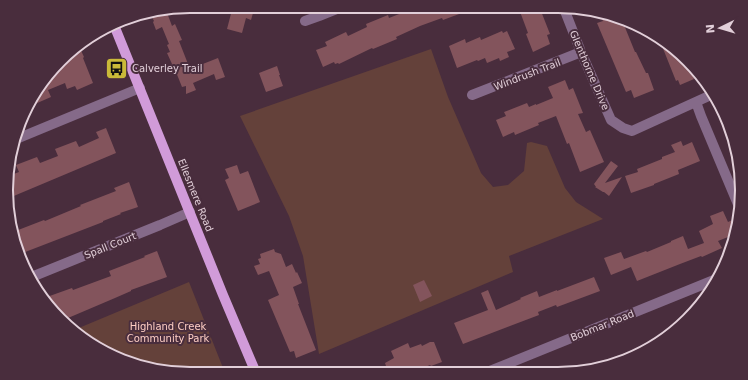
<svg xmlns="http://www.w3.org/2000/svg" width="748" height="380" font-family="'DejaVu Sans',sans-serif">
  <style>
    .green { fill: #64413a }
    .building { fill: #83545c }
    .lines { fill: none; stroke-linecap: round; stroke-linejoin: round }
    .minor { stroke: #856a89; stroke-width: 10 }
    .major { stroke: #d19bd9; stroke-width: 10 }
    .labels { text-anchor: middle; stroke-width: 4; stroke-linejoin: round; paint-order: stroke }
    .poi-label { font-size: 10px; fill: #e2cfd9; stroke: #492d3d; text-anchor: start }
    .street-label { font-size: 10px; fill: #e2cfd9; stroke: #492d3d }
    .park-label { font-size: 10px; fill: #fdcdc3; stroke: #492d3d }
    .rim { fill: none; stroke: #e2cfd9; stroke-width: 2 }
  </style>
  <rect width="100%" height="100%" fill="#492d3d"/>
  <path class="green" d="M 431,49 L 448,97 L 481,173 L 493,187 L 508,185 L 524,171 L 527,143 L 531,142 L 547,146 L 565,188 L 576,202 L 603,219 L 509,256 L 513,272 L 319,354 L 303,256 L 289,216 L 240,116 Z
    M 189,282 L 225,373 L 178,374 L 108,355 L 74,330 Z"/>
  <path class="building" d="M 233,6 L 255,6 L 251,20 L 246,18 L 242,33 L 227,29 Z
    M 410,6 L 478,7 L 443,20 L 442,18 L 420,26 L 396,37 L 397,39 L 373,49 L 372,48 L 339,64 L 338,63 L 335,64 L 334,62 L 323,67 L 316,50 L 327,46 L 325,42 L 346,32 L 348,36 L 367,27 L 366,24 L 388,15 L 389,18 L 412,9 Z
    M 524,6 L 539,6 L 550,34 L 547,35 L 550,44 L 533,52 L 526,34 L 528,33 L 519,9 Z
    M 166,10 L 172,26 L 175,24 L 182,40 L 179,41 L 190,69 L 218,58 L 225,77 L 216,80 L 214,74 L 193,83 L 196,90 L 186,94 L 186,86 L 182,87 L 176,72 L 174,73 L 170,65 L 172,64 L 167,53 L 170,52 L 167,45 L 169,44 L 162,27 L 156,30 L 153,22 L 154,21 L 150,13 Z
    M 600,15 L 622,20 L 635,52 L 636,52 L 646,73 L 648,73 L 654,90 L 634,98 L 631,90 L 626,92 L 597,23 L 603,21 Z
    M 502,31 L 503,33 L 507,31 L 515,49 L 507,52 L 509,57 L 500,61 L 499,58 L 487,63 L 485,58 L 478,61 L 477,60 L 457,68 L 449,46 L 465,39 L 466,43 L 480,37 L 481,40 Z
    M 660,41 L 696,68 L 691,71 L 694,79 L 680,85 L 678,80 L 676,81 Z
    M 78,44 L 84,57 L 83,58 L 93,83 L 77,90 L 75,86 L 67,89 L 65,83 L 48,90 L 51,97 L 28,107 L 37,88 Z
    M 277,66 L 280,75 L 279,75 L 283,86 L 266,92 L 259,73 Z
    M 565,80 L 569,90 L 573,88 L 583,113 L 578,114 L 586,132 L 590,130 L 604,162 L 580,172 L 569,143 L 567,144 L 556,116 L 538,123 L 539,125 L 515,135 L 514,132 L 503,137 L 496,120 L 506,116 L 504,112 L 527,103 L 529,107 L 536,104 L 536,105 L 553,98 L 548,87 Z
    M 106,128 L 116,153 L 9,198 L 10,180 L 13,179 L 11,175 L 19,172 L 16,165 L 37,157 L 40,163 L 58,156 L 55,149 L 76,141 L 79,147 L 99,138 L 96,132 Z
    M 681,141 L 683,146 L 692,142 L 700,161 L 678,170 L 679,174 L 654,184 L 654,185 L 631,193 L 625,176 L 638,172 L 637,169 L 662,159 L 662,157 L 675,152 L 671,145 Z
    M 611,161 L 618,166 L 605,183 L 622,177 L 609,196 L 604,192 L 603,192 L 595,187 L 596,187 L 594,184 Z
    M 237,165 L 240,174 L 248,171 L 260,202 L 238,211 L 225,180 L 229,178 L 225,169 Z
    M 129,182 L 138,207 L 120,213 L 121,214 L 103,221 L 103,222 L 20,254 L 13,232 L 44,220 L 45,221 L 81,206 L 80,205 L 116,191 L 114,188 Z
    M 723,211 L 728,222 L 737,218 L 733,235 L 718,241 L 722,248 L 702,257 L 701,256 L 680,264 L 637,281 L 631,267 L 611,275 L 604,258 L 621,252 L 624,259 L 646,251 L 647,252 L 671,242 L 671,241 L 683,236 L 688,249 L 704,243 L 699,231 L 713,224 L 710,216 Z
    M 274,249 L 275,252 L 281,254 L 286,267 L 292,264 L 296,273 L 297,272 L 302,283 L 293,287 L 299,304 L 298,304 L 316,350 L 296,358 L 294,351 L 290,352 L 268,300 L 279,295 L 269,271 L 258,275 L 254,266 L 260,264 L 258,259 L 261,258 L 260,254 Z
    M 157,251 L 167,277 L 131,290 L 131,291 L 115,298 L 61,321 L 44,298 L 72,288 L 73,290 L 111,276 L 109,271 L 145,257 L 144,256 Z
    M 594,277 L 600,291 L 557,307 L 556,305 L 538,312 L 539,315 L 463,344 L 454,323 L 488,310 L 481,293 L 488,290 L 496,310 L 521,299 L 520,298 L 537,291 L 539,297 L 557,290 L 557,291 Z
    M 424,280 L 432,296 L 420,302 L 413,285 Z
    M 430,342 L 434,342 L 442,362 L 431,366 L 430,365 L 411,373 L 371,373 L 386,366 L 385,363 L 394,358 L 391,351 L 408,343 L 410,348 L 421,344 L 422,346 Z"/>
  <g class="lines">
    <path class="minor" d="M 563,6 L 581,52 L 611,120 L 623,128 L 632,131 L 711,95
      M 305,21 L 319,16 L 344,6
      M 472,95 L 581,52
      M 696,102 L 701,116 L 740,209
      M 14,140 L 140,88
      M 29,278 L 160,225 L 190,212
      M 485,373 L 719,278"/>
    <path class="major" d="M 114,25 L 223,295 L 256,373"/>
  </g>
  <defs>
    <symbol id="bus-square" viewBox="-11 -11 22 22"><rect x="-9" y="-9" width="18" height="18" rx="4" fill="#caba39" stroke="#492d3d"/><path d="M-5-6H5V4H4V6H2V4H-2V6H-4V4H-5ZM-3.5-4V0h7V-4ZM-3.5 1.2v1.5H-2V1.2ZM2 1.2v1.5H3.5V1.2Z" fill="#111"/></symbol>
  </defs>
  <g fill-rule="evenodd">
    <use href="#bus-square" x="104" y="56" width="25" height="25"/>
  </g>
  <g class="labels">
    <g class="poi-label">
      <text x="132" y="72">Calverley Trail</text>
    </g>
    <g class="street-label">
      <text transform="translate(590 70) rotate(67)" y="4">Glenthorne Drive</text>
      <text transform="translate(527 74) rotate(-21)" y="4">Windrush Trail</text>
      <text transform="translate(196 195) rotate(68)" y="4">Ellesmere Road</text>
      <text transform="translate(110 245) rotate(-22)" y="4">Spall Court</text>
      <text transform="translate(602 325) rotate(-22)" y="4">Bobmar Road</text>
    </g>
    <g class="park-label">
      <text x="168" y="330">Highland Creek<tspan x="168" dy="12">Community Park</tspan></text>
    </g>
  </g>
  <path d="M0 0H748V380H0ZM190 13H558A177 177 0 0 1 735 190V190A177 177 0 0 1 558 367H190A177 177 0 0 1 13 190V190A177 177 0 0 1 190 13Z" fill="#492d3d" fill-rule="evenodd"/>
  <path class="rim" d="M190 13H558A177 177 0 0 1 735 190V190A177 177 0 0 1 558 367H190A177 177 0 0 1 13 190V190A177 177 0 0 1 190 13Z"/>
  <g transform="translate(720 28) rotate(265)" stroke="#492d3d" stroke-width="3" paint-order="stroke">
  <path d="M0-3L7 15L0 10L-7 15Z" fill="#e2cfd9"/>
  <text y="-6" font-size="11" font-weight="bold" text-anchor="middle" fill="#e2cfd9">N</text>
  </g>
</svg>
